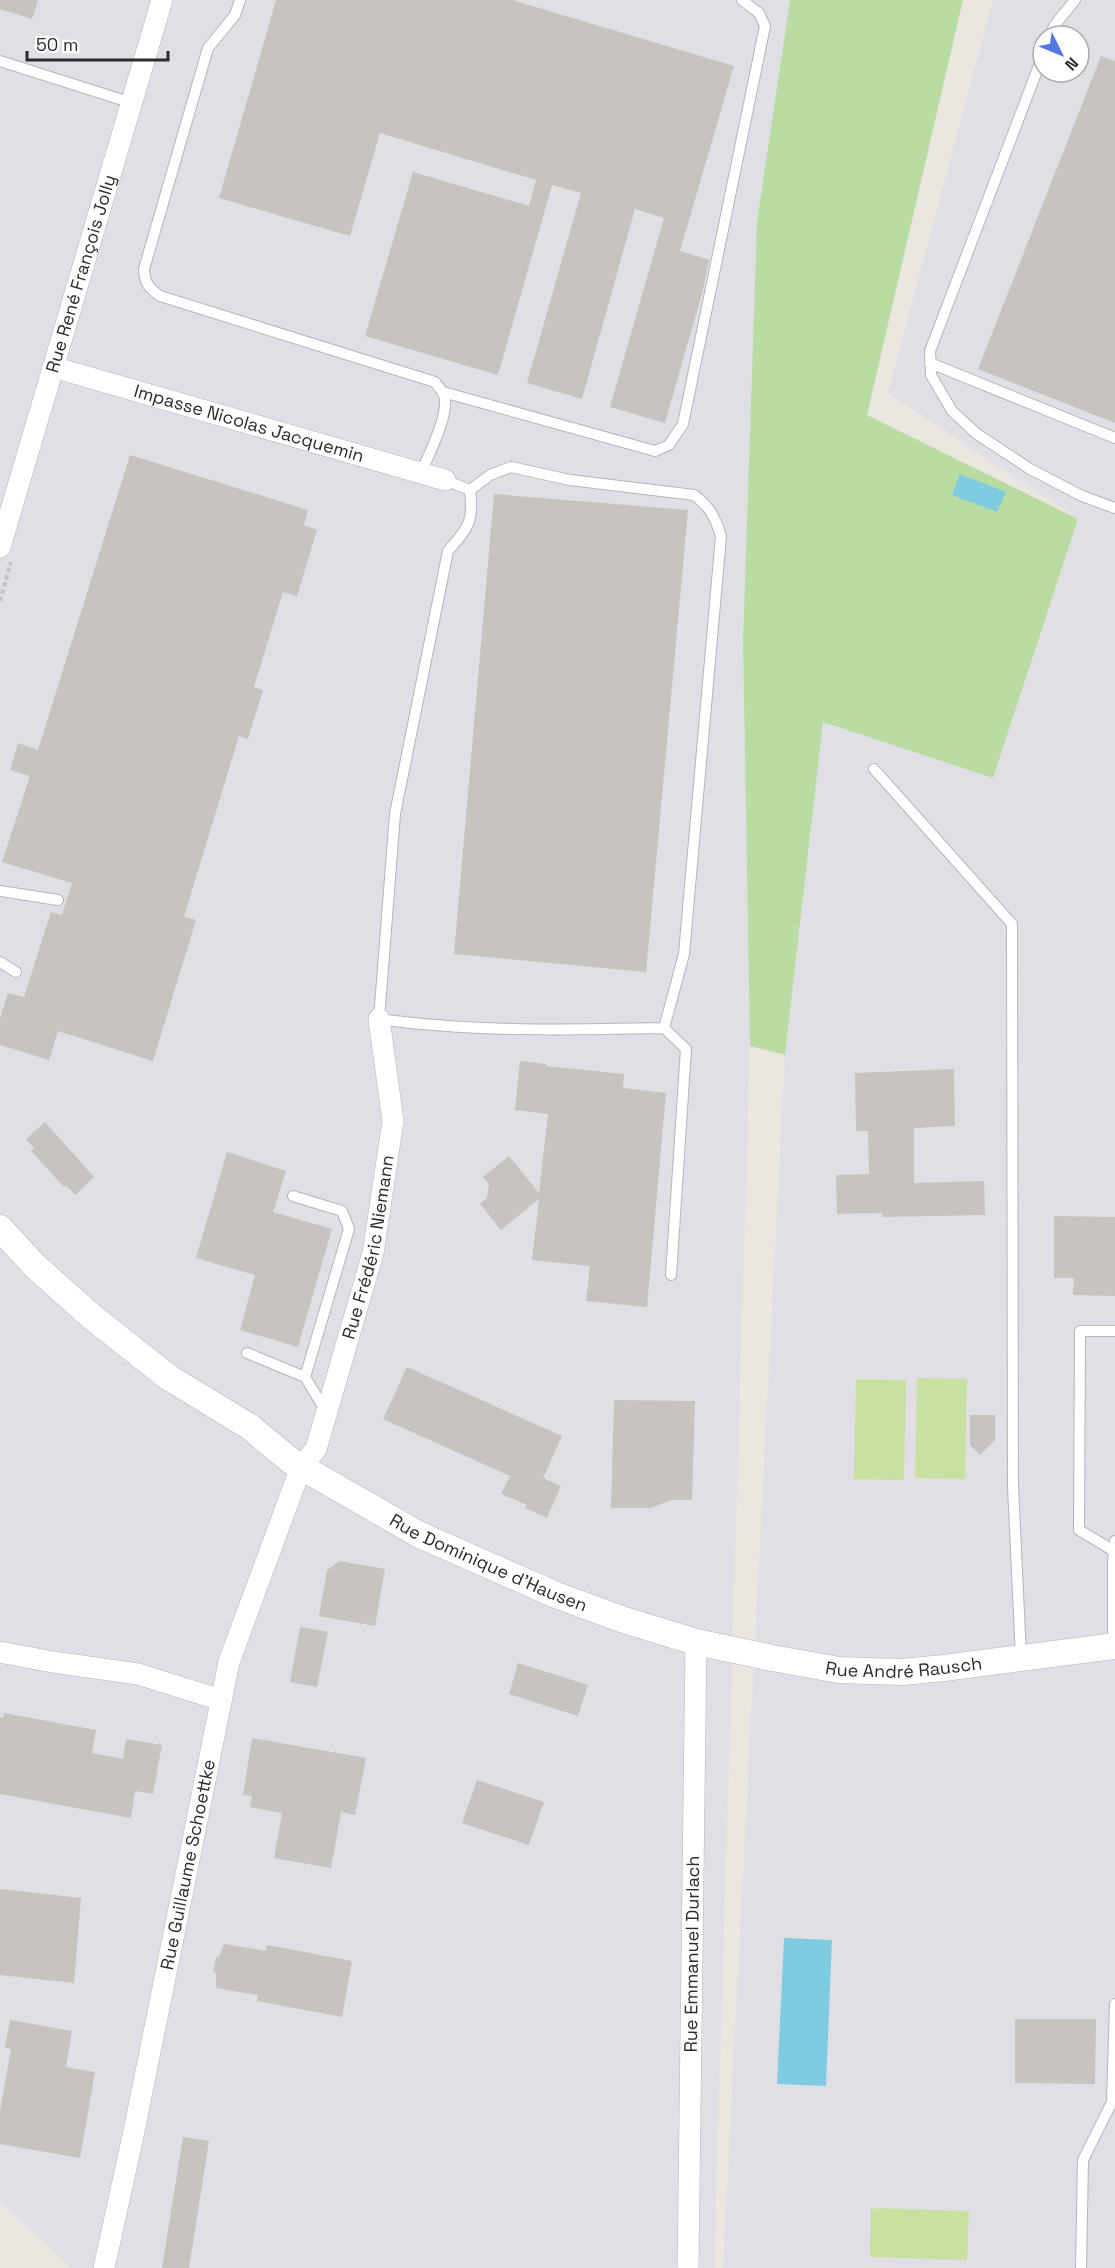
<svg xmlns="http://www.w3.org/2000/svg" width="1115" height="2268" font-family="'Space Grotesk',sans-serif">
  <style>
    .industrial { fill: #e0dfe5; fill-rule: evenodd }
    .green { fill: #b9dca3 }
    .pitch { fill: #c9e1a0 }
    .water { fill: #7fcce1 }
    .building { fill: #c7c3bf }
    .lines { fill: none; stroke-linecap: round; stroke-linejoin: round }
    .service-casing { stroke: #b3b6be; stroke-width: 12 }
    .minor-casing { stroke: #b3b6be; stroke-width: 22 }
    .tertiary-casing { stroke: #b3b6be; stroke-width: 27 }
    .path { stroke: #c4c4c4; stroke-width: 4; stroke-dasharray: 4.5 3; stroke-linecap: butt }
    .service { stroke: #fff; stroke-width: 10 }
    .minor { stroke: #fff; stroke-width: 21 }
    .tertiary { stroke: #fff; stroke-width: 26 }
    .labels { text-anchor: middle; stroke-width: 5; stroke-linejoin: round; paint-order: stroke }
    .street-label { font-size: 18px; fill: #2c2c2c; stroke: #fff }
  </style>
  <rect width="100%" height="100%" fill="#ece6e0"/>
  <path class="industrial" d="M 0,0 L 790,0 L 757,222 L 743,640 L 750,1046 L 714,2268 L 72,2268 L 0,2201 Z
    M 993,0 L 1115,0 L 1115,2268 L 723,2268 L 785,1055 L 823,721 L 993,778 L 1078,519 L 888,393 ZM 1043,36 L 1079,36 L 1079,72 L 1043,72 Z"/>
  <path class="green" d="M 790,0 L 963,0 L 867,415 L 1078,519 L 993,778 L 823,722 L 785,1055 L 750,1046 L 743,641 L 757,222 Z"/>
  <path class="pitch" d="M 917,1378 L 967,1379 L 965,1479 L 915,1478 Z
    M 856,1379 L 906,1380 L 904,1480 L 854,1479 Z
    M 871,2208 L 969,2211 L 967,2260 L 870,2257 Z"/>
  <path class="water" d="M 960,474 L 1006,492 L 997,512 L 952,495 Z
    M 784,1938 L 832,1940 L 826,2086 L 777,2084 Z"/>
  <path class="building" d="M 0,0 L 38,0 L 32,19 L 0,9 Z
    M 276,0 L 512,0 L 734,66 L 680,251 L 709,260 L 703,290 L 665,423 L 610,407 L 664,218 L 635,209 L 582,399 L 527,383 L 581,193 L 552,185 L 498,375 L 365,336 L 413,172 L 529,206 L 536,180 L 380,133 L 350,236 L 219,198 Z
    M 1101,56 L 1115,61 L 1115,423 L 978,369 Z
    M 130,455 L 308,510 L 304,525 L 317,530 L 297,596 L 283,592 L 254,687 L 263,690 L 248,739 L 239,736 L 184,917 L 196,920 L 153,1061 L 58,1031 L 49,1060 L 0,1045 L 0,1019 L 8,993 L 24,997 L 51,912 L 62,915 L 72,883 L 2,862 L 30,776 L 10,770 L 18,743 L 38,750 Z
    M 494,494 L 688,510 L 646,972 L 454,954 Z
    M 520,1061 L 546,1064 L 546,1066 L 624,1074 L 623,1088 L 666,1093 L 647,1307 L 586,1301 L 590,1266 L 532,1260 L 539,1199 L 501,1230 L 480,1204 L 487,1198 L 489,1184 L 483,1177 L 509,1156 L 539,1193 L 548,1114 L 515,1110 Z
    M 954,1069 L 955,1126 L 914,1128 L 914,1183 L 984,1181 L 985,1215 L 882,1217 L 882,1213 L 837,1214 L 836,1175 L 869,1174 L 868,1131 L 856,1131 L 855,1073 Z
    M 45,1122 L 94,1177 L 75,1195 L 66,1185 L 64,1187 L 31,1151 L 34,1148 L 26,1139 Z
    M 227,1152 L 286,1171 L 273,1212 L 332,1229 L 298,1347 L 240,1330 L 255,1275 L 196,1258 Z
    M 1054,1216 L 1115,1217 L 1115,1296 L 1073,1295 L 1074,1278 L 1054,1278 Z
    M 407,1367 L 562,1436 L 543,1478 L 561,1486 L 547,1518 L 525,1508 L 527,1505 L 501,1494 L 510,1476 L 383,1419 Z
    M 614,1400 L 695,1401 L 692,1500 L 671,1500 L 651,1508 L 611,1508 Z
    M 970,1415 L 995,1415 L 995,1440 L 980,1455 L 970,1445 Z
    M 340,1561 L 385,1569 L 375,1626 L 319,1616 L 327,1570 Z
    M 300,1627 L 328,1632 L 317,1687 L 290,1682 Z
    M 518,1663 L 588,1685 L 578,1716 L 509,1694 Z
    M 4,1713 L 96,1730 L 92,1753 L 123,1759 L 126,1739 L 162,1745 L 153,1794 L 135,1791 L 131,1818 L 0,1794 L 0,1717 L 3,1718 Z
    M 252,1738 L 366,1758 L 355,1815 L 341,1812 L 331,1868 L 274,1858 L 282,1813 L 250,1807 L 252,1796 L 243,1795 Z
    M 477,1780 L 544,1802 L 529,1845 L 462,1823 Z
    M 0,1889 L 81,1898 L 74,1983 L 0,1975 Z
    M 224,1944 L 266,1951 L 267,1945 L 352,1961 L 342,2017 L 257,2001 L 258,1995 L 216,1988 L 216,1973 L 213,1972 L 216,1957 L 219,1957 Z
    M 1015,2019 L 1096,2019 L 1095,2084 L 1015,2083 Z
    M 10,2020 L 72,2031 L 66,2067 L 95,2072 L 80,2158 L 0,2144 L 0,2111 L 11,2049 L 5,2048 Z
    M 183,2137 L 209,2141 L 189,2268 L 162,2268 Z"/>
  <g class="lines">
    <defs>
      <path id="service" d="M 240,0 L 235,15 L 208,48 L 144,269 C 145,284 148,287 160,296 L 435,382 C 439,388 444,392 445,399 C 447,419 429,454 421,473
        M 1050,36 L 1054,26 L 1075,0
        M 1043,55 L 930,351 L 931,375 L 952,411 L 977,434 L 1030,469 L 1082,496 L 1115,508
        M 0,61 L 132,103
        M 930,363 L 1115,438
        M 443,392 L 655,451 L 669,445 L 683,424 L 765,26 L 759,13 L 742,0
        M 445,480 L 470,490 C 474,522 468,528 448,551 L 395,814 L 379,1019 C 473,1032 569,1030 664,1028 L 686,1049 L 671,1275
        M 470,490 L 490,475 L 511,467 L 570,480 L 694,495 C 710,507 715,517 721,536 L 684,954 L 664,1028
        M 874,769 L 1012,924 L 1013,1486 L 1021,1657
        M 0,891 L 58,900
        M 0,962 L 16,972
        M 293,1196 L 342,1211 L 349,1229 L 305,1377 L 327,1413
        M 247,1353 L 305,1377
        M 1114,1551 L 1079,1530 L 1080,1331 L 1115,1331
        M 1113,1646 L 1113,1562 L 1115,1541
        M 1081,2268 L 1083,2160 L 1112,2102 L 1115,2004"/>
      <g id="minor">
        <path id="s1" d="M 53,367 L 445,480"/>
        <path id="s2" d="M 0,547 L 162,0"/>
        <path d="M 0,1652 L 53,1662 L 138,1674 L 221,1700"/>
        <path id="s3" d="M 104,2268 L 133,2136 L 229,1662 L 301,1467 L 316,1449 L 373,1253 L 393,1121 L 379,1019"/>
        <path id="s4" d="M 688,2268 L 696,1642"/>
      </g>
      <g id="tertiary">
        <path id="s5" d="M 0,1228 L 35,1266 L 91,1316 L 168,1377 L 250,1427 L 291,1461 L 418,1534 L 556,1595 L 624,1620 L 696,1642 L 772,1658 L 839,1670 L 902,1672 L 944,1668 L 1115,1646"/>
      </g>
    </defs>
    <use href="#service" class="service-casing"/>
    <use href="#minor" class="minor-casing"/>
    <use href="#tertiary" class="tertiary-casing"/>
    <path class="path" d="M 0,601 L 11,562"/>
    <use href="#service" class="service"/>
    <use href="#minor" class="minor"/>
    <use href="#tertiary" class="tertiary"/>
  </g>
  <g class="labels">
    <g class="street-label">
      <text dy="6" stroke="none"><textPath href="#s2" startOffset="285">Rue René François Jolly</textPath></text>
      <text dy="6" stroke="none"><textPath href="#s1" startOffset="204">Impasse Nicolas Jacquemin</textPath></text>
      <text dy="6" stroke="none"><textPath href="#s3" startOffset="1059">Rue Frédéric Niemann</textPath></text>
      <text dy="6" stroke="none"><textPath href="#s5" startOffset="597">Rue Dominique d'Hausen</textPath></text>
      <text dy="6" stroke="none"><textPath href="#s5" startOffset="1030">Rue André Rausch</textPath></text>
      <text dy="6" stroke="none"><textPath href="#s3" startOffset="412">Rue Guillaume Schoettke</textPath></text>
      <text dy="6" stroke="none"><textPath href="#s4" startOffset="314">Rue Emmanuel Durlach</textPath></text>
    </g>
  </g>
  <g transform="translate(1061 54) rotate(133)"><circle r="28" fill="#ffffff" stroke="#ababab" stroke-width="1.5"/>
  <path d="M0-4.5L10 22L0 15L-10 22Z" fill="#5376e5"/>
  <text y="-9" font-size="16" font-weight="bold" text-anchor="middle" fill="#2c2c2c">N</text>
  </g>
  <path d="M27 51v9h141v-9" fill="none" stroke="#2c2c2c" stroke-width="3"/>
  <text x="36" y="51" font-size="18" fill="#2c2c2c" stroke="#ffffff" stroke-width="4.5" paint-order="stroke">50 m</text>
</svg>
